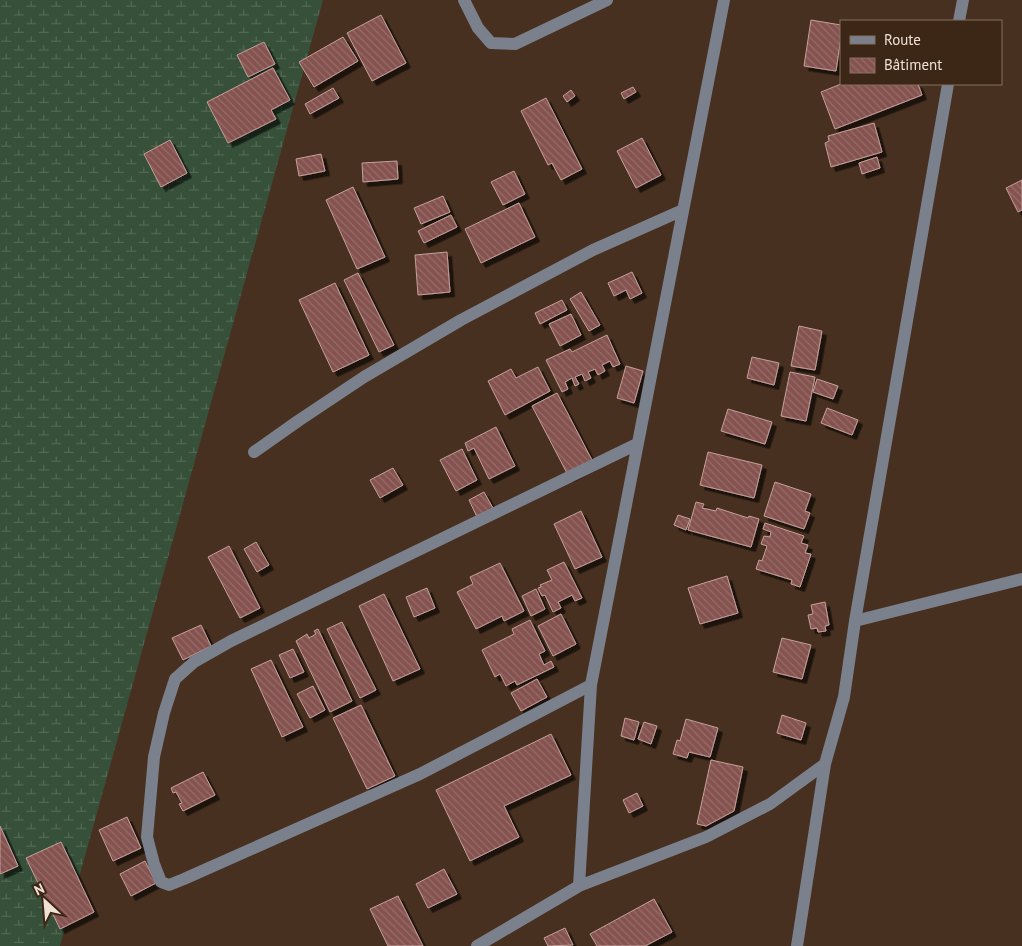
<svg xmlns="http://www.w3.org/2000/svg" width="1022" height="946" font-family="'PT Sans',sans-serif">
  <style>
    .wetland { fill: url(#wetland-marsh) }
    .building { fill: url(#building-back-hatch); stroke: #c5a09c; filter: url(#shadow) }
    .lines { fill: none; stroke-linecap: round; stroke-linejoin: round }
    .minor { stroke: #7b808d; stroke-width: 12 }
  </style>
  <defs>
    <pattern id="wetland-marsh" width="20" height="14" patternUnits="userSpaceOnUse" patternTransform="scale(1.25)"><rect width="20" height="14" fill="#365039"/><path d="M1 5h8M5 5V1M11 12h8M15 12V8" fill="none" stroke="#536955"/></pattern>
    <pattern id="building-back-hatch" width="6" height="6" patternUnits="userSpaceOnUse" patternTransform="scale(1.25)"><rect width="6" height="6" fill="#85534f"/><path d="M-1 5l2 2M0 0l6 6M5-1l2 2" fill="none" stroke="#976b68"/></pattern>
    <filter id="shadow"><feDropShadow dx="4.5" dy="4.5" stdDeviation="0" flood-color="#0009"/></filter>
  </defs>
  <rect width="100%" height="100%" fill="#47301f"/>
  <path class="wetland" d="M 0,0 L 323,0 L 60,946 L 0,946 Z"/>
  <path class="building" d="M 381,15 L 406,63 L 372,81 L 347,33 Z
    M 811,20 L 841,25 L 841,37 L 836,71 L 804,66 Z
    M 343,37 L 358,61 L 314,87 L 299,62 Z
    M 264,42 L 275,64 L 248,77 L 237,55 Z
    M 273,68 L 290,100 L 271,110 L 276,119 L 228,143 L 207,102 Z
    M 841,84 L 918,84 L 922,95 L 835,129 L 821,92 Z
    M 633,87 L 636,92 L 624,99 L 621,93 Z
    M 333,88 L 339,98 L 310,114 L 305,104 Z
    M 571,90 L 575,96 L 567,102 L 563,96 Z
    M 546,98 L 582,169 L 561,180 L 552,163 L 548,165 L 521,111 Z
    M 874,123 L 882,152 L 831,167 L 825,143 L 829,141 L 828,136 Z
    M 642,138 L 661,175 L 636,188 L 617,151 Z
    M 170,140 L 187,173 L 161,187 L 144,154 Z
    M 321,154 L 325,171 L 299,176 L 296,159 Z
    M 877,157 L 880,168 L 862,174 L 859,163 Z
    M 397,161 L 398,179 L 363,182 L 362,163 Z
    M 514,171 L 525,194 L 503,205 L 491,182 Z
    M 1022,180 L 1022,210 L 1018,212 L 1006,188 Z
    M 353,187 L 385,257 L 357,269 L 326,200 Z
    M 443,196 L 450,212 L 421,224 L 414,208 Z
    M 519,203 L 535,237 L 481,263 L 465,229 Z
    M 451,215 L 457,227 L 424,243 L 418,231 Z
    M 447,252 L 450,292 L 418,295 L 415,255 Z
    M 632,272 L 642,293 L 630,299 L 626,290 L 614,296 L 608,283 Z
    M 358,273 L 394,345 L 379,352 L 344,280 Z
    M 335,283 L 369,355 L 333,372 L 299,300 Z
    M 581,292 L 600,325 L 589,331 L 570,299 Z
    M 562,300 L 567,310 L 540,324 L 535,313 Z
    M 571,314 L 581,335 L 560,346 L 549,324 Z
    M 799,326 L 822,331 L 815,370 L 791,366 Z
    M 607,335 L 620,364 L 613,367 L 610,361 L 602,365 L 605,371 L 598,375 L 595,369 L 588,372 L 591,378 L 585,381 L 582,374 L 575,377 L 579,384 L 575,386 L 572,378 L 565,382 L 568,389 L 562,392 L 546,360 L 570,349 L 572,352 Z
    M 752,357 L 779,363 L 774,385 L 747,378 Z
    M 626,366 L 643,371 L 634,403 L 617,398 Z
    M 538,367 L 550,391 L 505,415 L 488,381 L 511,369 L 516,378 Z
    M 790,372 L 815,377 L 806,421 L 781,416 Z
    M 817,379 L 838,386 L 833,399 L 813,392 Z
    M 557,393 L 594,464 L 569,477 L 532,406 Z
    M 827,408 L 858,420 L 852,435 L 821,423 Z
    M 728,409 L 772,422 L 765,444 L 721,431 Z
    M 496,427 L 515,466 L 489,479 L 474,448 L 468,451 L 465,443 Z
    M 462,449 L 477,480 L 456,491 L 440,460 Z
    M 708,452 L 762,465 L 754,498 L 700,485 Z
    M 393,468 L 403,485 L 380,498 L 370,480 Z
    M 775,482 L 811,494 L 805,511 L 810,513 L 804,529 L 764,516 Z
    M 484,492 L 494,510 L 478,519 L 469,500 Z
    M 696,502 L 704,504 L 702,508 L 716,511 L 717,508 L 748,518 L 749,516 L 759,519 L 751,547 L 688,530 Z
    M 581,511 L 602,557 L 575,569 L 554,524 Z
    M 678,515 L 690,519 L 686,530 L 674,525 Z
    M 765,523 L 804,536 L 801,543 L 808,545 L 805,553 L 811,554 L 800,587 L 791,584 L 792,580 L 756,569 L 759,560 L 762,561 L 767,546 L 761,544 L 764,536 L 770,537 L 771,532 L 763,529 Z
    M 256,542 L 269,565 L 257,572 L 244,549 Z
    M 229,546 L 260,608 L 240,618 L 208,557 Z
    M 564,562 L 582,598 L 575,601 L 572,595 L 558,602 L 561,608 L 553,612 L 545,595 L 542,596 L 538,588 L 541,587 L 540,585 L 552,580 L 547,570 Z
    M 500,563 L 524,611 L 504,621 L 502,616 L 476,629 L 457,592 L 473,584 L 470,577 Z
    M 727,576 L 738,613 L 700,624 L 688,588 Z
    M 427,588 L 435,608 L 414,617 L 406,597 Z
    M 536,589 L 545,609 L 531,616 L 522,596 Z
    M 384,594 L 420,669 L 393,681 L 359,606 Z
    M 825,602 L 829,625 L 825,626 L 826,631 L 818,632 L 817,628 L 811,629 L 808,615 L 813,614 L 811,605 Z
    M 561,614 L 576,644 L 553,656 L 538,626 Z
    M 530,620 L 545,651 L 539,654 L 544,665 L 551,661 L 554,667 L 517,685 L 515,681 L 506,686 L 500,674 L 495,677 L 482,650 L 514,634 L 512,629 Z
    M 342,622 L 376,690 L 360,698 L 327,629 Z
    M 201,625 L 211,646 L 183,660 L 172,638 Z
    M 318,629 L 352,701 L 330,712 L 296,641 L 307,634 L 309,638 L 316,634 L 314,631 Z
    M 782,638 L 811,645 L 802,679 L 773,672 Z
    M 293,649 L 304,672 L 290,678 L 279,655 Z
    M 271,660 L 303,727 L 282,737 L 251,669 Z
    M 537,679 L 547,697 L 521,711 L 511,693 Z
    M 313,686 L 325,710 L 310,718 L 297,694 Z
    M 361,705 L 395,776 L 367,789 L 333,718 Z
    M 782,715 L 806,723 L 801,740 L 777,733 Z
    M 625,718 L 639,722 L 634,740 L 621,736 Z
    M 686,719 L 718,728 L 710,757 L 689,752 L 687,758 L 673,754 L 677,740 L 680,741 Z
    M 644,722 L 657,726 L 651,744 L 638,739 Z
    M 551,734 L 571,775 L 504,806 L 519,837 L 470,861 L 436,790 Z
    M 711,760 L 743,767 L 734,811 L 706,826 L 697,824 Z
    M 203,772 L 215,795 L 183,811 L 179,804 L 182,803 L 176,792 L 173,793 L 171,788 Z
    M 637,793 L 643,806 L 629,813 L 623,800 Z
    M 127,817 L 141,848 L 113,861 L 99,830 Z
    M 0,826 L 18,866 L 0,874 Z
    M 61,842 L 94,912 L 60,929 L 26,858 Z
    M 145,861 L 156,883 L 131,896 L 120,874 Z
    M 444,869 L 457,894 L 428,908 L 416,884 Z
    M 398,896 L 423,946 L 388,946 L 370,909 Z
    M 654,899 L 672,932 L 645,946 L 597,946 L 590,934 Z
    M 565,928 L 573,945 L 548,946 L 544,938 Z"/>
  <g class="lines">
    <path class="minor" d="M 464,0 L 478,28 L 491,43 L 515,44 L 607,0
      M 959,21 L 963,0
      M 254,452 L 298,421 L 364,377 L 461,320 L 593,250 L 683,210
      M 855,621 L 1022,579
      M 591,685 L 420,774 L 184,879 L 169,885 L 161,882 L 154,864 L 147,837 L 154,757 L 164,713 L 175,679 L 194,662 L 231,641 L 637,444
      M 579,886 L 591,685 L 724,0
      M 477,946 L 579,886 L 706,837 L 770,804 L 825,764
      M 797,946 L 825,764 L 844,697 L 855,621 L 948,84"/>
  </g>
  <rect x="840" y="20" width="162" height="65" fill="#3c2615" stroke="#847162"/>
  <rect x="850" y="36" width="25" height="8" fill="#7b808d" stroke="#847162"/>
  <text x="884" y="45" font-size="15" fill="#f0e1d6">Route</text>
  <rect x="850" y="58" width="25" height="15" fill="url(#building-back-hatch)" stroke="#847162"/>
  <text x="884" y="70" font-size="15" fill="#f0e1d6">Bâtiment</text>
  <g transform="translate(45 901) rotate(334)" stroke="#3c2615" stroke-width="4" paint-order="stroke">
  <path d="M0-4L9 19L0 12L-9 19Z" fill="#f0e1d6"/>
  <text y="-8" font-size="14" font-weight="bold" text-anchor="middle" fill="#f0e1d6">N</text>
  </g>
</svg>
